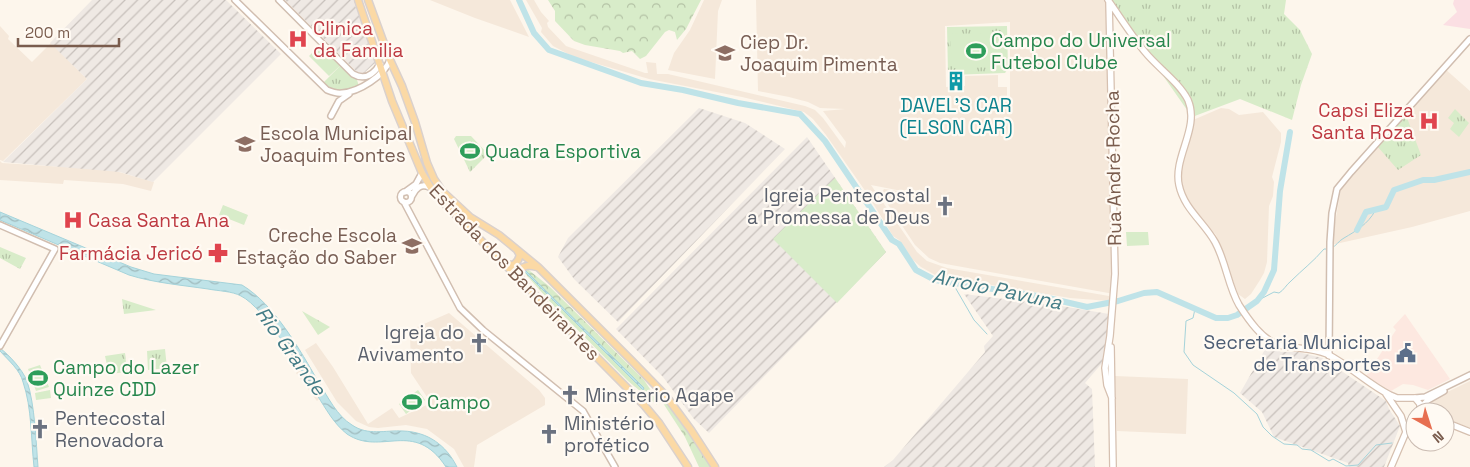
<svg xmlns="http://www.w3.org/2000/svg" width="1470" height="467" font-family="'Space Grotesk',sans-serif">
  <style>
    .residential { fill: #f5e8da; fill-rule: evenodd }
    .commercial { fill: #fde8e0 }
    .industrial { fill: url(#industrial-furrows) }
    .medical { fill: #fbdfe3 }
    .forest { fill: url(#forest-crowns) }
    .park { fill: url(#park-tufts) }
    .pitch { fill: #d8ecc9 }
    .water { fill: url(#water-waves); stroke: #a5d3da }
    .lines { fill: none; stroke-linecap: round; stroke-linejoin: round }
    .stream { stroke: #a5d3da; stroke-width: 1 }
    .river { stroke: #bfe3e8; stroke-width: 6 }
    .tertiary-casing { stroke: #d1beb0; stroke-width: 8 }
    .secondary-casing { stroke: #d6c0b0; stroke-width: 8 }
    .primary-casing { stroke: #dad1cd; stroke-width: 9 }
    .tertiary { stroke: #fff; stroke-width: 5 }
    .secondary { stroke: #fff; stroke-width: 5.5 }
    .primary { stroke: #fbd9a5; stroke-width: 6 }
    .labels { text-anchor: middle; stroke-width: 4.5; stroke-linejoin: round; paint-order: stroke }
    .health-label { font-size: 19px; fill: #be3a42; stroke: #fffaf3; text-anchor: start }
    .leisure-label { font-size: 19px; fill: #27864d; stroke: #fffaf3; text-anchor: start }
    .education-label { font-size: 19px; fill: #785e54; stroke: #fffaf3; text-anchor: start }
    .culture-label { font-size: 19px; fill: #0d838f; stroke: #fffaf3 }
    .street-label { font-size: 19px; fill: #7a5c4d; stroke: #fffaf3 }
    .worship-label { font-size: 19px; fill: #5b616d; stroke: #fffaf3; text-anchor: start }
    .service-label { font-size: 19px; fill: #4e5e75; stroke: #fffaf3; text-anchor: end }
    .water-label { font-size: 20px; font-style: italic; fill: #437c86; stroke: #fffaf3 }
  </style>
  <defs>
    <pattern id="industrial-furrows" width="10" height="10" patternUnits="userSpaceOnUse" patternTransform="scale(1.25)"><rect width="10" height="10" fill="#efe9e4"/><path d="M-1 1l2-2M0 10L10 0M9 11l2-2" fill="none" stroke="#c7c0bb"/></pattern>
    <pattern id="forest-crowns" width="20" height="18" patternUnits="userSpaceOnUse" patternTransform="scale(1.25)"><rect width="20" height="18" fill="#d8ecc9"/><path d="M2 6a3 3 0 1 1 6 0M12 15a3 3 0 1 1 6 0" fill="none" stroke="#b4c2a5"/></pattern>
    <pattern id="park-tufts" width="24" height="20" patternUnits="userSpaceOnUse" patternTransform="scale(1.25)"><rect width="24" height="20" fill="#d8ecc9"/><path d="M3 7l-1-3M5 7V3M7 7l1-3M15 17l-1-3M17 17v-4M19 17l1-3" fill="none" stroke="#b4c2a5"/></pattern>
    <pattern id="water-waves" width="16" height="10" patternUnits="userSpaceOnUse" patternTransform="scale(1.25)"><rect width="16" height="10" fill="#bfe3e8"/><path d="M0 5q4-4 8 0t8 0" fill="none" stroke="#a0bbbe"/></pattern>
  </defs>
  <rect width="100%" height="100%" fill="#fdf6ec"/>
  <path class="residential" d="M 430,0 L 510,0 L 529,37 L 475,18 Z
    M 526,0 L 534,0 L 541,12 L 549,21 L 547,23 L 548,27 L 566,46 L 645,73 L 648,73 L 646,62 L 656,63 L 657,74 L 668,74 L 805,106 L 815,110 L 823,118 L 845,148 L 846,142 L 823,111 L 845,109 L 820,108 L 808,102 L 789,97 L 758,91 L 756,0 L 1105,0 L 1108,4 L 1114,294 L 940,263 L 929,258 L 915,245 L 881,194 L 884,189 L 912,193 L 871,185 L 917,252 L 927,261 L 947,268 L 1109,296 L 1109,301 L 1070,298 L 937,276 L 921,267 L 913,260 L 899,240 L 893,236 L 866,192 L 826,135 L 813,119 L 804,112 L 742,97 L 649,79 L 574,57 L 553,46 L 541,32 L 542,28 ZM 1010,22 L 1010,107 L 1007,107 L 1007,87 L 998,87 L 998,75 L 965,76 L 965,86 L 946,87 L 945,26 Z
    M 704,0 L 722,0 L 718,11 L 715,79 L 668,70 L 674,53 L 690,30 Z
    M 0,26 L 9,36 L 8,39 L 32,62 L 51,43 L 87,79 L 3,161 L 0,160 Z
    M 1444,68 L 1470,91 L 1470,211 L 1412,227 L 1331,245 L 1341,189 Z
    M 1221,108 L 1229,109 L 1239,115 L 1263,112 L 1281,133 L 1281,142 L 1272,177 L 1274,182 L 1273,196 L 1269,206 L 1267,262 L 1264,273 L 1260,280 L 1251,294 L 1245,299 L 1238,294 L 1216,235 L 1187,201 L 1182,190 L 1180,178 L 1182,161 L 1193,120 Z
    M 0,161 L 2,163 L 112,170 L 154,182 L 151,191 L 123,184 L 64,180 L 63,184 L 0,180 Z
    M 449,313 L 539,390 L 545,398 L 545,405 L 477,445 L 474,467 L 464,467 L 454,449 L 427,429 L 406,425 L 378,428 L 369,427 L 356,421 L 337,402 L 305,350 L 316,343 L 333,367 L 368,424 L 392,408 L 399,418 L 431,403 L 411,373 L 410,332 L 417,327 Z
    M 300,369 L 317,396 L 319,399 L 317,401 L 296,373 Z
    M 1115,376 L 1188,379 L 1186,434 L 1117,431 Z
    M 1470,381 L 1470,428 L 1445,418 L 1445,412 L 1428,411 L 1433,399 Z"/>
  <path class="commercial" d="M 1405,314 L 1450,379 L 1428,390 L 1413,385 L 1403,384 L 1391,391 L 1366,376 L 1396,330 L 1393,327 Z"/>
  <path class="industrial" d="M 92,0 L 226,0 L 281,54 L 153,182 L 120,172 L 3,162 L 87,79 L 50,43 Z
    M 285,0 L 353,0 L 375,59 L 375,63 L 364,73 L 357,72 Z
    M 699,108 L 745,123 L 785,149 L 618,322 L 574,279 L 558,257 L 568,238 Z
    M 807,137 L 886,252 L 709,433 L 694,419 L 663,377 L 616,329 Z
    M 964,294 L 1061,306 L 1109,314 L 1104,361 L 1085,383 L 1092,389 L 1095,467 L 884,467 L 893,460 L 985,352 L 984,346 L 993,336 Z
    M 1267,346 L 1281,352 L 1298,352 L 1322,358 L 1386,401 L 1389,409 L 1400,426 L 1384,467 L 1349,467 L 1348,463 L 1274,437 L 1262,412 L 1240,393 Z"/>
  <path class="medical" d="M 1454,0 L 1470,0 L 1470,29 L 1443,25 L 1457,12 L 1453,4 Z"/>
  <path class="forest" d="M 548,0 L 701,0 L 686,29 L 677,40 L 675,32 L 669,30 L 665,32 L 646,56 L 640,59 L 632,51 L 623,53 L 620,51 L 585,45 L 574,41 L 555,21 L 555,11 Z
    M 525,267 L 550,287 L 644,380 L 652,392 L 657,405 L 628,381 L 553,305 L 522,270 Z
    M 650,383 C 673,401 696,442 712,467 L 699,467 L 685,437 Z"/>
  <path class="park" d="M 1110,0 L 1286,0 L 1284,14 L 1300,30 L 1312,54 L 1301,85 L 1292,120 L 1240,99 L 1192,117 Z
    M 1007,26 L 1008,69 L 1005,73 L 950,75 L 948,74 L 947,27 Z
    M 342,64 L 357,80 L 359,86 C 342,93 338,94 323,83 Z
    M 1455,109 L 1469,123 L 1459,137 L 1450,129 L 1454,123 L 1448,118 Z
    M 1406,115 L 1421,155 L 1398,170 L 1377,146 Z
    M 456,136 L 471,136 L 488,154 L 470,172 L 454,139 Z
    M 0,247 L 26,258 L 20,269 L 0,258 Z
    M 122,299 L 156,310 L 124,314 Z
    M 302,311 L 330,327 L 318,335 Z
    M 165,349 L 167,368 L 148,370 L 147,351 Z
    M 125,353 L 127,372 L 109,374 L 105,356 Z"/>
  <path class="pitch" d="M 1001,33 L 1001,67 L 952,68 L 950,34 Z
    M 320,45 L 341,65 L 329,76 L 309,56 Z
    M 473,143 L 479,151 L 467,159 L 461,151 Z
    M 835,178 L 886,252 L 837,303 L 773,239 Z
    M 223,205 L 248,215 L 244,225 L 219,215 Z
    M 1126,232 L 1148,232 L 1149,245 L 1127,246 Z
    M 12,254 L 23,259 L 20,267 L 8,261 Z
    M 123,362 L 124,371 L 109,373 L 108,364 Z
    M 40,365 L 49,387 L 36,391 L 28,369 Z
    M 50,390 L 51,398 L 36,400 L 35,393 Z
    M 418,390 L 425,400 L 406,414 L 399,404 Z"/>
  <path class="water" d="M 0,212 L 131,267 L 154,274 L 242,285 C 275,305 300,350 319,383 C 328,397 337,416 352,425 C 368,436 385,430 403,431 C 428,432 446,445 457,467 L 446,467 C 414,418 381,457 347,434 C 334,424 326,409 317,395 C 302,371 265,308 241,296 C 232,291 218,291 208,289 C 181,285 155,283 129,275 L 0,220 Z
    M 524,269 L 644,388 L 643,390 L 523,270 Z
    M 0,348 C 10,356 22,369 27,381 C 35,405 36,442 38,467 L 34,467 C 31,440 32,408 23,382 C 20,370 9,361 0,351 Z"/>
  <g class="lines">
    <path class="stream" d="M 1331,248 C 1337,246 1338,241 1344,238 C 1356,231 1368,224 1375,211
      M 952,282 L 974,320 L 987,334
      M 1257,301 L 1274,292 L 1279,293 C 1284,290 1286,285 1291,281 C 1302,270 1314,261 1324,249 L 1327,249
      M 1195,309 L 1193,318 L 1186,321 L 1184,352 L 1193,365 L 1234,393 L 1257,414 L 1263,427 L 1272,436 L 1284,444 L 1297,445 L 1302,449 L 1311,450 L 1329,461 L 1333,459 L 1346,466 L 1358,465 L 1376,445 L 1392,443"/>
    <path class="river" d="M 519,0 L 534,33 L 549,50 L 641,83 L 683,90 L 738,103 L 800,114 L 825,141 L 892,240 L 899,244 L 916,270 L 935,280 L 1044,297 L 1087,307 L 1118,301 L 1144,293 L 1157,292 L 1216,318 L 1228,318 L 1237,315 L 1257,301 L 1264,292 L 1274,270 L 1280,191 L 1290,132
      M 1357,230 L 1366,212 L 1386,207 L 1394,190 L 1423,180 L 1434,180 L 1470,172"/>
    <defs>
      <path id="tertiary" d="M 235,0 L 327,90 C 332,92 337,94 342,93 C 359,92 384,76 390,60
        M 279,0 L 353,74 C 365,81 374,74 380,64
        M 331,116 L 339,101 L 349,94
        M400.5 197a5.5 5.5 0 1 1 11 0a5.5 5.5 0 1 1-11 0Z
        M 405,192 L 416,184 L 422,173
        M 412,196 C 415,189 421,183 429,187
        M 404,202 L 460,308 L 483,330 L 583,411 L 615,467
        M 0,225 L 55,249 L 0,346
        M 1329,356 L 1330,242 L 1332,213 L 1337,189 L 1351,172 L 1470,39
        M 1415,398 L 1425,397 L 1470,375
        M 1421,407 L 1428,400 L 1444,391"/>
      <path id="secondary" d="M 1108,0 C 1120,17 1132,36 1145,52 C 1158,68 1179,82 1188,100 C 1200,128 1173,157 1179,185 C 1184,209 1204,222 1215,242 C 1226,262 1228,286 1239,305 C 1248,319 1262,340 1279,345 C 1294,349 1312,347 1327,354 C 1349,365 1368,384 1390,395 L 1397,398 L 1415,398 L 1420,404 L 1420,412
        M 1109,2 L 1115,274 L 1110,336 L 1105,368 L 1107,385 L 1112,398
        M 1111,347 L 1113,467
        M 1386,394 L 1401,416 L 1406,432
        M 1445,422 L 1470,432
        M 1391,467 L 1406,432 L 1415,419"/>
      <path id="primary" d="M 358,0 L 392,101 L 422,173 L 434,193 L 644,405 L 659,423 L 688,467
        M 368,0 L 390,60 L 402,86 L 415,122 L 427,163 L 434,179 L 442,191 L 470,217 L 499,235 L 538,267 L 632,361 L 666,396 L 691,430 L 715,467
        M 504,264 L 514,265 L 518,260 L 520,255 L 517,250
        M 521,280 L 519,270 C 525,265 529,265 537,267"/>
    </defs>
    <use href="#tertiary" class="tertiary-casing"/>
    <use href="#secondary" class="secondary-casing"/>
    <use href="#primary" class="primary-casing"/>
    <use href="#tertiary" class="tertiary"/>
    <use href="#secondary" class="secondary"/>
    <use href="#primary" class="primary"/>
  </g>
  <defs>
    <symbol id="hospital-bare" viewBox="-9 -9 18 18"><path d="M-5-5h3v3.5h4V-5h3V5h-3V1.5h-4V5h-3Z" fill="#e0444e" stroke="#fffaf3" stroke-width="2.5" paint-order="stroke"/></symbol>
    <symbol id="stadium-bare" viewBox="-9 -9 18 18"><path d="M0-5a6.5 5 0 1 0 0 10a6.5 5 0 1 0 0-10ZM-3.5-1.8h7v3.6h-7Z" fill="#2e9e5b" stroke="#fffaf3" stroke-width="2.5" paint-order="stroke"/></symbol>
    <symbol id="school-bare" viewBox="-9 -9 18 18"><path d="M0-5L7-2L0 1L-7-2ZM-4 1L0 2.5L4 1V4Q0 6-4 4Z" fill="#8d6e63" stroke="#fffaf3" stroke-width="2.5" paint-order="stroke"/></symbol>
    <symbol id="building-bare" viewBox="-9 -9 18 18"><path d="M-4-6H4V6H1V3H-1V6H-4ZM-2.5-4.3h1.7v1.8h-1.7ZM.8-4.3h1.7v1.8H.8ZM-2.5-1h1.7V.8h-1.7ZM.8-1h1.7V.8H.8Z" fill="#0f9aa8" stroke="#fffaf3" stroke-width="2.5" paint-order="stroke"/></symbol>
    <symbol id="church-bare" viewBox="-9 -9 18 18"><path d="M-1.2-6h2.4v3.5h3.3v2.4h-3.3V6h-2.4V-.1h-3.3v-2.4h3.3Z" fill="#6b7280" stroke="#fffaf3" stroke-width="2.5" paint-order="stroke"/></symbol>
    <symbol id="pharmacy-bare" viewBox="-9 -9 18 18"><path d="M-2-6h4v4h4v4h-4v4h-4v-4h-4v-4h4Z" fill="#e0444e" stroke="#fffaf3" stroke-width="2.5" paint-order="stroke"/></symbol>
    <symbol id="civic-bare" viewBox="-9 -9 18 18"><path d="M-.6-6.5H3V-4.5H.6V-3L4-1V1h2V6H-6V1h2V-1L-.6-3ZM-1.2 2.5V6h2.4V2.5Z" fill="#5c6f8a" stroke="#fffaf3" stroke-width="2.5" paint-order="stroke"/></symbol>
  </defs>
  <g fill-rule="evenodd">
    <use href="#hospital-bare" x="284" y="25" width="28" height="28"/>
    <use href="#stadium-bare" x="962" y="37" width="28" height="28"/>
    <use href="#school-bare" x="711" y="39" width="28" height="28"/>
    <use href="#building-bare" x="942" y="67" width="28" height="28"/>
    <use href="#hospital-bare" x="1415" y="107" width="28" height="28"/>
    <use href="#school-bare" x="231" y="130" width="28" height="28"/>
    <use href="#stadium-bare" x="456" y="137" width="28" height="28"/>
    <use href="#church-bare" x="931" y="192" width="28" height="28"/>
    <use href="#hospital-bare" x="59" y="206" width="28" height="28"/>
    <use href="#school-bare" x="398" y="232" width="28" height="28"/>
    <use href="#pharmacy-bare" x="204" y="239" width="28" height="28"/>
    <use href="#church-bare" x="465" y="329" width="28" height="28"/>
    <use href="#civic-bare" x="1392" y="339" width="28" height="28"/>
    <use href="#stadium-bare" x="24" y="364" width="28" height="28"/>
    <use href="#church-bare" x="556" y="381" width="28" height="28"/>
    <use href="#stadium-bare" x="398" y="388" width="28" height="28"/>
    <use href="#church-bare" x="26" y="415" width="28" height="28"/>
    <use href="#church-bare" x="535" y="420" width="28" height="28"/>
  </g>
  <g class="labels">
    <g class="health-label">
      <text x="313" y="35">Clinica<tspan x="313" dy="22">da Familia</tspan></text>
      <text x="1414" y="117" text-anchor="end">Capsi Eliza<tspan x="1414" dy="22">Santa Roza</tspan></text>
      <text x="88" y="227">Casa Santa Ana</text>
      <text x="203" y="260" text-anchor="end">Farmácia Jericó</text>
    </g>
    <g class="leisure-label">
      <text x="991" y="47">Campo do Universal<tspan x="991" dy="22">Futebol Clube</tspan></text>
      <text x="485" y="158">Quadra Esportiva</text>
      <text x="53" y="374">Campo do Lazer<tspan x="53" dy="22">Quinze CDD</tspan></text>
      <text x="427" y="409">Campo</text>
    </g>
    <g class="education-label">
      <text x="740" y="49">Ciep Dr.<tspan x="740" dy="22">Joaquim Pimenta</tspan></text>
      <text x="260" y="140">Escola Municipal<tspan x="260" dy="22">Joaquim Fontes</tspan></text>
      <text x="397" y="242" text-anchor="end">Creche Escola<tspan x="397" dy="22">Estação do Saber</tspan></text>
    </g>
    <g class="culture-label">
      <text x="956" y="112">DAVEL'S CAR<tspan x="956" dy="22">(ELSON CAR)</tspan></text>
    </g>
    <g class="street-label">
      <text transform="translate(1113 168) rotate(-91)" y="7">Rua André Rocha</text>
      <text transform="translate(515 272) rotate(46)" y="7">Estrada dos Bandeirantes</text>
    </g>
    <g class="worship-label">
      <text x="930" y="202" text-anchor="end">Igreja Pentecostal<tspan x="930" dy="22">a Promessa de Deus</tspan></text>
      <text x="464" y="339" text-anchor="end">Igreja do<tspan x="464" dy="22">Avivamento</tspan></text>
      <text x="585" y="402">Minsterio Agape</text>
      <text x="55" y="425">Pentecostal<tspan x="55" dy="22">Renovadora</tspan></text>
      <text x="564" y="430">Ministério<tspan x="564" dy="22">profético</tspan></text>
    </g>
    <g class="service-label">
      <text x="1391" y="349">Secretaria Municipal<tspan x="1391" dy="22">de Transportes</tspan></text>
    </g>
    <g class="water-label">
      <text transform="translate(997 289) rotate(12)" y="7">Arroio Pavuna</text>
      <text transform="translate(291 351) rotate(54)" y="7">Rio Grande</text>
    </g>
  </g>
  <g transform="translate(1430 427) rotate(141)"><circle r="24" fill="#fffaf3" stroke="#cabbb1"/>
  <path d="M0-4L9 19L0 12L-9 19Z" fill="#e76f51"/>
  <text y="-8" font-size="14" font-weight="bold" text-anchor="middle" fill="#7a5c4d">N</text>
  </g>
  <path d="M18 38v8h101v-8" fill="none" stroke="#7a5c4d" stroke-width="2.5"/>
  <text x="25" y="38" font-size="15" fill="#7a5c4d" stroke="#fffaf3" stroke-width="4" paint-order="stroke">200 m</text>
</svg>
